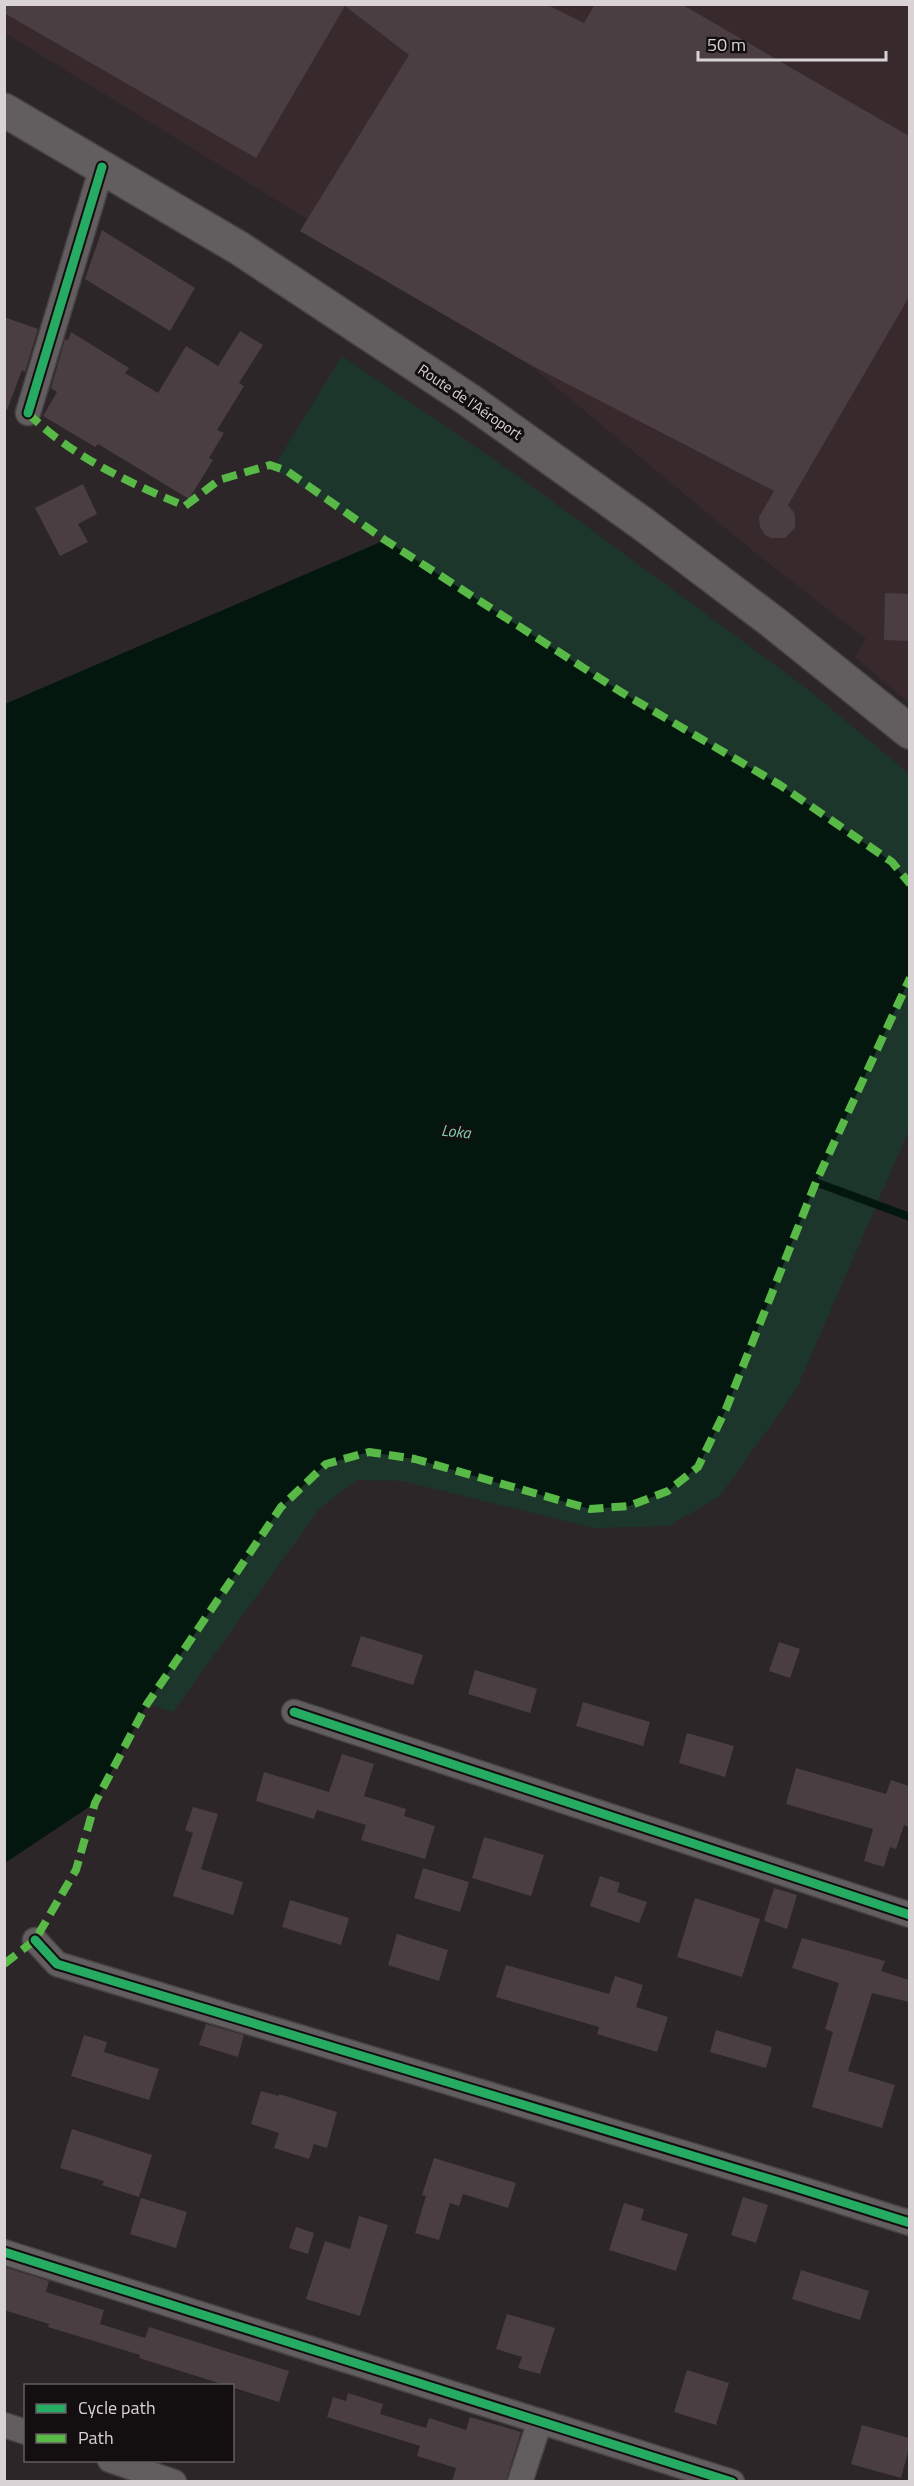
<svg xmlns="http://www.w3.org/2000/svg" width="914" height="2486" font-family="'Titillium Web',sans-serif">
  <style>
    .built { fill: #38292d }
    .green { fill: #1d362b }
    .water { fill: #04170f }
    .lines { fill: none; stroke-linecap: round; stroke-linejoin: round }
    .stream { stroke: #04170f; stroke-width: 8 }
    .building { fill: #4a3e42 }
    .minor-casing { stroke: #474344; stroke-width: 27 }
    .secondary-casing { stroke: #474344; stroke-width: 36 }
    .minor { stroke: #625d5e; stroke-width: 24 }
    .secondary { stroke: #625d5e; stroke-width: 33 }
    .quiet { stroke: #58b947; stroke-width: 8; stroke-dasharray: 15 8; stroke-linecap: butt }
    .cycleway-casing { stroke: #130f10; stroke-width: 13 }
    .cycleway { stroke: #26ab63; stroke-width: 9 }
    .labels { text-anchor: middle; stroke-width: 6; stroke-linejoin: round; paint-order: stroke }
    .street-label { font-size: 15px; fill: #dad3d5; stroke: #130f10 }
    .water-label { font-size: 16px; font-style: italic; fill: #81d2ae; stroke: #130f10 }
  </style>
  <rect width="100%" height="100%" fill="#2c2628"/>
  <path class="built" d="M 4,5 L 909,5 L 909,703 L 855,657 L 866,639 L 753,551 L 527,363 L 300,231 L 307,219 L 5,33 Z"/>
  <path class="green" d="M 342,356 L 518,476 L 805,687 L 906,771 L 910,774 L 909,884 L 892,862 L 780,785 L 621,692 L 273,468 Z
    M 909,978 L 909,1130 L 796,1390 L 720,1496 L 669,1526 L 593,1528 L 402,1481 L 357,1480 L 320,1508 L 173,1712 L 147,1704 L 281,1507 L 326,1464 L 369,1452 L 415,1459 L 590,1509 L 629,1506 L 668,1491 L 698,1467 L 726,1409 L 816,1182 Z"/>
  <path class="water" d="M 385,540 L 621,692 L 780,785 L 892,862 L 909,884 L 909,980 L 816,1182 L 726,1409 L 698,1467 L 668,1491 L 629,1506 L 590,1509 L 415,1459 L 369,1452 L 326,1464 L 281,1507 L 147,1704 L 95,1803 L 5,1863 L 5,704 Z"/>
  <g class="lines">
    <path class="stream" d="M 807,1179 L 910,1217"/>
  </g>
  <path class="building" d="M 4,4 L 546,4 L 584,23 L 595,4 L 681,4 L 909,136 L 909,297 L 788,505 L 795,514 L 795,528 L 785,538 L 771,538 L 765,535 L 760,527 L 759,517 L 774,491 L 527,363 L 300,231 L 409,55 L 345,6 L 256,158 L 4,13 Z
    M 102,230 L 195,288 L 170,331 L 85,279 Z
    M 4,317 L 38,329 L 25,372 L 22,370 L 7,410 L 4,410 Z
    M 240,331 L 263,345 L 239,383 L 244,386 L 217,430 L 224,433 L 209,458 L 213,460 L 189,499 L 98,444 L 95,447 L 43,416 L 57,392 L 51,388 L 65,339 L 68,340 L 71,332 L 129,368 L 125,373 L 158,393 L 186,346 L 218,366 Z
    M 83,484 L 97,514 L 78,524 L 88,542 L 60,556 L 35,508 Z
    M 885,593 L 909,594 L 909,641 L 884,640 Z
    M 361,1636 L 423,1655 L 413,1685 L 351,1666 Z
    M 779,1642 L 800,1649 L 790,1678 L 769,1671 Z
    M 475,1670 L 537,1689 L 530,1713 L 468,1694 Z
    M 583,1702 L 650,1722 L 643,1746 L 576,1726 Z
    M 687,1733 L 734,1746 L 725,1777 L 679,1763 Z
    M 342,1754 L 374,1764 L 364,1796 L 406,1809 L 404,1816 L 435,1826 L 425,1859 L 361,1840 L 366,1825 L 317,1810 L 314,1819 L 256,1801 L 264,1772 L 329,1792 Z
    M 796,1768 L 886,1794 L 891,1780 L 909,1786 L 909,1827 L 904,1825 L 896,1849 L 890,1847 L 884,1867 L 864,1861 L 873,1829 L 786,1804 Z
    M 193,1807 L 218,1814 L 201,1869 L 243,1882 L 233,1915 L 173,1896 L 193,1833 L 185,1830 Z
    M 484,1837 L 544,1855 L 531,1896 L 472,1878 Z
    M 423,1868 L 469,1882 L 460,1912 L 414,1898 Z
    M 600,1876 L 620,1883 L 617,1892 L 647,1902 L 639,1923 L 590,1906 Z
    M 774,1888 L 797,1895 L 787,1929 L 764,1921 Z
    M 695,1898 L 760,1919 L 742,1977 L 677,1957 Z
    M 290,1900 L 349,1918 L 341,1945 L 282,1927 Z
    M 397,1934 L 448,1950 L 439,1981 L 388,1965 Z
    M 802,1938 L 885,1961 L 881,1971 L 909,1980 L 909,2002 L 872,1993 L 848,2071 L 895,2085 L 882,2128 L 812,2107 L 833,2032 L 825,2029 L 839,1983 L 792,1968 Z
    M 506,1965 L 609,1994 L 615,1976 L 643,1985 L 636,2007 L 668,2017 L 657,2052 L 597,2034 L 599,2027 L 496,1997 Z
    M 206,2024 L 244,2035 L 238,2057 L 199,2045 Z
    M 716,2030 L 772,2047 L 766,2068 L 710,2052 Z
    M 84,2035 L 107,2042 L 104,2052 L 159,2069 L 149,2100 L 71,2076 Z
    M 261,2091 L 279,2096 L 279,2094 L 337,2112 L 327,2148 L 314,2144 L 309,2159 L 274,2148 L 279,2133 L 251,2124 Z
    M 72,2129 L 152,2155 L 139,2197 L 102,2185 L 104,2181 L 60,2168 Z
    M 434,2158 L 516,2183 L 508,2208 L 463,2194 L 459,2206 L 450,2203 L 439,2240 L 415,2233 L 426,2196 L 422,2195 Z
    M 743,2197 L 768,2205 L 756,2243 L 731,2235 Z
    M 141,2198 L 187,2212 L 176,2248 L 130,2234 Z
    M 624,2203 L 644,2209 L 641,2220 L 688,2234 L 676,2271 L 609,2250 Z
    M 359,2216 L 388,2225 L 360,2316 L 306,2299 L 325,2241 L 350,2249 Z
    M 296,2227 L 314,2233 L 308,2254 L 289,2248 Z
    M 4,2267 L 49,2281 L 46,2292 L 104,2310 L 100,2324 L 145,2338 L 149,2327 L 289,2371 L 279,2402 L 139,2358 L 140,2355 L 48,2327 L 49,2324 L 4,2310 Z
    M 801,2270 L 869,2291 L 860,2320 L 792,2299 Z
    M 507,2314 L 555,2328 L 540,2374 L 518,2368 L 522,2357 L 496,2349 Z
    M 687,2370 L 729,2383 L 716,2425 L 674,2412 Z
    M 348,2393 L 383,2404 L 380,2414 L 426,2428 L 429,2418 L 466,2430 L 470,2417 L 521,2432 L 506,2481 L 452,2481 L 456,2468 L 417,2456 L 420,2446 L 327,2417 L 333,2397 L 346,2401 Z
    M 862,2425 L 909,2438 L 909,2448 L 901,2478 L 851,2464 Z"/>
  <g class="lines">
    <defs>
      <path id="minor" d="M 28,413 L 102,167
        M 294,1712 L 910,1915
        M 35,1940 L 57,1964 L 776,2181 L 910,2223
        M 4,2252 L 732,2482
        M 4,2425 L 26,2432
        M 110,2460 L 174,2482
        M 520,2482 L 540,2421"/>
      <path id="secondary" d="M 4,110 L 239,248 L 469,400 L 643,524 L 774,623 L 910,732"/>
    </defs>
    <use href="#minor" class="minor-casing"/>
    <use href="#secondary" class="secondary-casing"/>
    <use href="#minor" class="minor"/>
    <use href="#secondary" class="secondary"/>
    <path class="quiet" d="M 28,413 C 69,455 131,484 185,506 L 219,480 L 270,465 L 287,471 L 385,540 L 621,692 L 780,785 L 892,862 L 910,884
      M 4,1964 L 35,1940 L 76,1870 L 95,1803 L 147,1704 L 281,1507 L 326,1464 L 369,1452 L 415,1459 L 590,1509 L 629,1506 L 668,1491 L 698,1467 L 726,1409 L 816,1182 L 910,978"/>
    <defs>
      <path id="cycleway" d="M 28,413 L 102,167
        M 294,1712 L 910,1915
        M 35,1940 L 57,1964 L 776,2181 L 910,2223
        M 4,2252 L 732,2482"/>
    </defs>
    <use href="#cycleway" class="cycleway-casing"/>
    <use href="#cycleway" class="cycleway"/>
  </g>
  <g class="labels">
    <g class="street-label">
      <text transform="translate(470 402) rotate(34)" y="5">Route de l'Aéroport</text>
    </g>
    <g class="water-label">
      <text transform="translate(456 1131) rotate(6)" y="6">Loka</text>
    </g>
  </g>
  <rect width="914" height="2486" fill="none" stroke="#dad3d5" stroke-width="12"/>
  <rect x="24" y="2384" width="210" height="78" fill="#130f10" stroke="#635d5f" stroke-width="1.5"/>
  <rect x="36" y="2404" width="30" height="9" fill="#26ab63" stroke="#635d5f" stroke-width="1.5"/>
  <text x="78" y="2414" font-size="18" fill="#dad3d5">Cycle path</text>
  <rect x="36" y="2434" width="30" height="9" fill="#58b947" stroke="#635d5f" stroke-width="1.5"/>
  <text x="78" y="2444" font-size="18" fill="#dad3d5">Path</text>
  <path d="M698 51v9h188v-9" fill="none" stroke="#dad3d5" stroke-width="3"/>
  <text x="707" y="51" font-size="18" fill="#dad3d5" stroke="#130f10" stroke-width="4.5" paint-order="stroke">50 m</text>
</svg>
